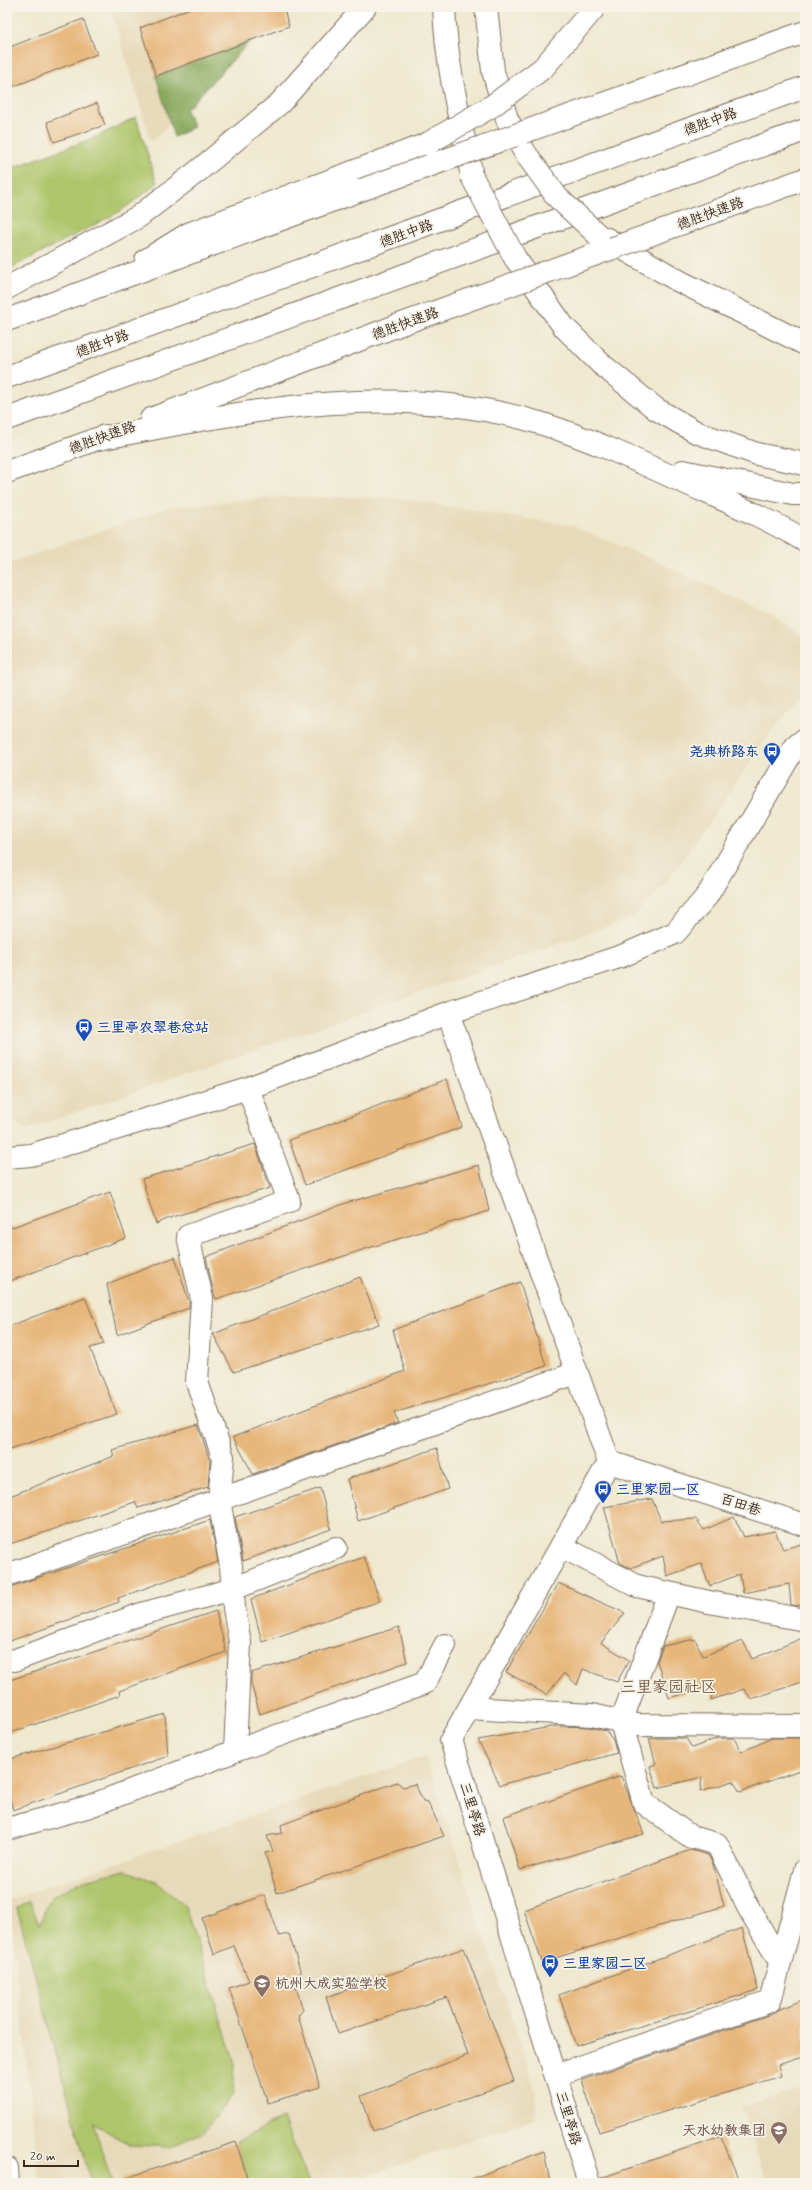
<svg xmlns="http://www.w3.org/2000/svg" width="812" height="2190" font-family="Mynerve,'LXGW WenKai TC',sans-serif">
  <style>
    .built { fill: #e6daba }
    .green { fill: #aec56a; stroke: #747844 }
    .forest { fill: #8aaa5e; stroke: #626a3e }
    .building { fill: #e7b67a }
    .lines { fill: none; stroke-linecap: round; stroke-linejoin: round }
    .minor-casing { stroke: #7a6d5c; stroke-width: 24 }
    .major-casing { stroke: #7a6d5c; stroke-width: 24 }
    .highway-casing { stroke: #7a6d5c; stroke-width: 24 }
    .minor { stroke: #fff; stroke-width: 22 }
    .major { stroke: #fff; stroke-width: 22 }
    .highway { stroke: #fff; stroke-width: 22 }
    .highway-bridge-casing { stroke: #7a6d5c; stroke-width: 24; stroke-linecap: butt }
    .highway-bridge { stroke: #fff; stroke-width: 22 }
    .labels { text-anchor: middle; stroke-width: 3.5; stroke-linejoin: round; paint-order: stroke }
    .street-label { font-size: 14px; fill: #3b2a1e; stroke: #f7f3e8 }
    .transit-label { font-size: 14px; font-weight: bold; fill: #164399; stroke: #f7f3e8; text-anchor: start }
    .education-label { font-size: 14px; font-weight: bold; fill: #785e54; stroke: #f7f3e8; text-anchor: start }
    .quarter-label { font-size: 16px; fill: #775b3e; stroke: #f7f3e8 }
  </style>
  <rect width="100%" height="100%" fill="#f7f3e8"/>
  <filter id="ink" filterUnits="userSpaceOnUse"><feTurbulence type="fractalNoise" baseFrequency=".025" numOctaves="2"/><feDisplacementMap in="SourceGraphic" scale="8" xChannelSelector="R" yChannelSelector="G"/><feConvolveMatrix kernelMatrix="1 2 1 2 8 2 1 2 1" color-interpolation-filters="sRGB"/></filter>
  <filter id="wash" filterUnits="userSpaceOnUse"><feTurbulence type="fractalNoise" baseFrequency=".012" numOctaves="4" result="noise"/><feDisplacementMap in="SourceGraphic" scale="16" xChannelSelector="R" yChannelSelector="G"/><feGaussianBlur stdDeviation="0.9" result="paint"/><feColorMatrix in="noise" values="0 0 0 0 0 0 0 0 0 0 0 0 0 0 0 0 0 1.4 0 .05"/><feComposite in="paint" operator="in"/></filter>
  <g filter="url(#wash)">
    <rect width="100%" height="100%" fill="#efe9d0"/>
    <path class="built" d="M 109,7 L 289,7 L 151,142 L 118,31 Z
      M 279,497 L 390,497 L 573,526 L 654,560 L 773,616 L 805,638 L 805,691 L 771,732 L 667,882 L 635,917 L 25,1130 L 7,1116 L 7,564 L 170,507 Z
      M 425,1756 L 537,2095 L 534,2119 L 346,2183 L 40,2183 L 9,1900 Z
      M 805,2087 L 805,2183 L 766,2183 L 742,2107 Z"/>
    <path class="green" d="M 136,117 L 157,184 L 121,211 L 7,270 L 7,170 L 96,137 Z
      M 125,1870 L 157,1882 L 185,1906 L 235,2064 L 233,2094 L 204,2132 L 170,2147 L 130,2145 L 93,2123 L 112,2183 L 91,2183 L 17,1908 L 30,1901 L 39,1925 L 51,1897 L 84,1880 Z
      M 283,2118 L 309,2183 L 249,2183 L 236,2142 Z"/>
    <path class="forest" d="M 251,40 L 186,110 L 194,127 L 174,137 L 156,76 Z"/>
    <g id="blocks">
      <path class="building" d="M 193,7 L 283,7 L 289,26 L 156,76 L 140,28 Z
        M 83,19 L 97,54 L 7,89 L 7,48 Z
        M 97,103 L 105,125 L 54,142 L 47,122 Z
        M 447,1079 L 462,1127 L 305,1185 L 289,1140 Z
        M 255,1144 L 270,1188 L 172,1217 L 156,1224 L 142,1179 Z
        M 479,1165 L 489,1211 L 362,1250 L 216,1299 L 214,1294 L 206,1257 L 346,1203 Z
        M 110,1192 L 126,1238 L 7,1282 L 7,1229 Z
        M 175,1257 L 189,1302 L 189,1308 L 117,1335 L 107,1284 Z
        M 360,1277 L 379,1324 L 234,1372 L 213,1334 Z
        M 520,1282 L 546,1366 L 394,1413 L 398,1423 L 253,1474 L 233,1437 L 405,1371 L 393,1330 Z
        M 85,1297 L 104,1344 L 90,1348 L 117,1414 L 7,1450 L 7,1327 Z
        M 198,1425 L 210,1461 L 208,1487 L 138,1508 L 135,1502 L 7,1545 L 7,1497 L 114,1456 L 112,1450 Z
        M 437,1448 L 448,1489 L 358,1521 L 347,1479 Z
        M 320,1488 L 331,1529 L 243,1561 L 235,1517 Z
        M 652,1499 L 661,1521 L 696,1519 L 704,1530 L 734,1517 L 744,1537 L 775,1531 L 783,1549 L 805,1543 L 805,1603 L 798,1606 L 791,1605 L 789,1584 L 743,1593 L 740,1574 L 710,1586 L 701,1564 L 667,1576 L 663,1556 L 630,1568 L 620,1563 L 604,1507 Z
        M 210,1520 L 218,1562 L 118,1598 L 119,1602 L 7,1642 L 7,1588 Z
        M 364,1557 L 380,1601 L 262,1642 L 251,1599 Z
        M 558,1583 L 625,1613 L 601,1643 L 629,1660 L 617,1682 L 583,1669 L 577,1685 L 564,1673 L 547,1695 L 506,1672 Z
        M 216,1611 L 226,1652 L 119,1691 L 120,1695 L 7,1734 L 7,1681 Z
        M 399,1627 L 407,1662 L 260,1714 L 251,1684 L 251,1673 Z
        M 805,1637 L 805,1681 L 751,1699 L 744,1689 L 711,1700 L 714,1685 L 669,1698 L 657,1661 L 663,1646 L 695,1639 L 703,1656 L 743,1641 L 752,1659 Z
        M 165,1714 L 168,1756 L 13,1810 L 7,1788 L 7,1760 Z
        M 557,1726 L 590,1727 L 606,1731 L 613,1740 L 617,1753 L 500,1785 L 478,1740 Z
        M 655,1738 L 686,1738 L 692,1748 L 718,1738 L 734,1738 L 741,1752 L 772,1738 L 805,1738 L 805,1768 L 740,1792 L 733,1781 L 700,1792 L 702,1777 L 657,1788 L 650,1766 L 656,1764 L 649,1739 Z
        M 621,1776 L 644,1834 L 520,1870 L 503,1817 Z
        M 397,1782 L 403,1787 L 415,1784 L 423,1801 L 428,1802 L 444,1836 L 277,1893 L 265,1853 L 273,1851 L 267,1836 L 282,1833 L 281,1825 Z
        M 690,1850 L 708,1855 L 713,1864 L 724,1906 L 542,1962 L 524,1910 Z
        M 265,1895 L 279,1936 L 289,1934 L 301,1973 L 293,1977 L 303,2010 L 298,2016 L 320,2087 L 268,2103 L 229,1988 L 249,1981 L 234,1946 L 214,1954 L 202,1918 Z
        M 742,1928 L 758,1990 L 576,2046 L 559,1995 Z
        M 464,1948 L 514,2081 L 373,2131 L 361,2096 L 468,2055 L 447,1997 L 338,2034 L 326,1997 Z
        M 805,1999 L 805,2056 L 778,2065 L 781,2076 L 599,2132 L 582,2080 L 774,2013 L 780,2009 Z
        M 721,2136 L 740,2183 L 601,2183 L 601,2178 Z
        M 236,2142 L 249,2183 L 121,2183 L 120,2180 Z
        M 544,2151 L 550,2183 L 463,2183 L 463,2182 Z"/>
    </g>
  </g>
  <g filter="url(#ink)">
    <use href="#blocks" fill-opacity="0" stroke="#7a6d5c" stroke-width="1"/>
    <g class="lines">
      <defs>
        <path id="minor" d="M 448,1013 L 609,1462
          M 7,1157 L 31,1155 L 248,1088 L 448,1013 L 622,956 L 675,933 L 707,896 L 792,752 L 796,746 L 805,739
          M 609,1462 L 805,1525
          M 561,1546 L 637,1586 L 709,1602 L 805,1620
          M 7,1575 L 576,1373
          M 669,1593 L 621,1722 L 644,1803 L 691,1837 L 717,1844 L 748,1907 L 780,1962
          M 15,1660 L 141,1614 L 233,1589 L 336,1548
          M 469,1708 L 592,1715 L 637,1725 L 805,1726
          M 235,1751 L 425,1683 L 445,1645
          M 7,1829 L 87,1807 L 235,1751 L 240,1643 L 234,1608 L 231,1566 L 219,1500 L 223,1457 L 197,1382 L 202,1299 L 188,1236 L 289,1201 L 248,1088
          M 556,2075 L 770,2001 L 805,1870
          M 7,2168 L 8,2183
          M 589,2183 L 451,1740 L 609,1462"/>
        <path id="major" d="M 7,377 L 805,87
          M 7,419 L 805,130"/>
        <path id="highway" d="M 444,7 C 446,63 459,117 471,171
          M 486,7 L 493,71 L 507,119 L 524,151
          M 605,238 L 679,281 L 805,344
          M 515,258 L 564,327 L 600,363 L 656,409 L 696,432 L 757,454 L 805,464
          M 146,260 L 188,234 L 427,144
          M 7,288 L 138,217 L 198,171 L 280,103 L 365,7
          M 7,320 L 361,190
          M 151,419 L 396,326
          M 93,440 C 240,412 396,378 543,424 C 590,439 636,460 681,481 C 723,500 766,517 805,541
          M 683,471 L 793,494 L 805,494
          M 7,472 L 105,436"/>
      </defs>
      <use href="#minor" class="minor-casing"/>
      <use href="#major" class="major-casing"/>
      <use href="#highway" class="highway-casing"/>
      <use href="#minor" class="minor"/>
      <use href="#major" class="major"/>
      <use href="#highway" class="highway"/>
      <defs>
        <path id="highway-bridge" d="M 427,144 L 492,106 L 543,68 L 595,7
          M 526,154 L 557,197 L 598,235
          M 471,175 L 515,258
          M 361,190 L 805,32
          M 396,326 L 805,179"/>
      </defs>
      <use href="#highway-bridge" class="highway-bridge-casing"/>
      <use href="#highway-bridge" class="highway-bridge"/>
    </g>
  </g>
  <defs>
    <symbol id="bus-pin" viewBox="-11 -11 22 30"><path d="M0 17L-7.5 6A9.5 9.5 0 1 1 7.5 6Z" fill="#1a4fb4" stroke="#f7f3e8"/><path d="M-5-6H5V4H4V6H2V4H-2V6H-4V4H-5ZM-3.5-4V0h7V-4ZM-3.5 1.2v1.5H-2V1.2ZM2 1.2v1.5H3.5V1.2Z" fill="#fff"/></symbol>
    <symbol id="school-pin" viewBox="-11 -11 22 30"><path d="M0 17L-7.5 6A9.5 9.5 0 1 1 7.5 6Z" fill="#8d6e63" stroke="#f7f3e8"/><path d="M0-5L7-2L0 1L-7-2ZM-4 1L0 2.5L4 1V4Q0 6-4 4Z" fill="#fff"/></symbol>
  </defs>
  <g fill-rule="evenodd">
    <use href="#bus-pin" x="762" y="741" width="20" height="27"/>
    <use href="#bus-pin" x="74" y="1017" width="20" height="27"/>
    <use href="#bus-pin" x="593" y="1479" width="20" height="27"/>
    <use href="#bus-pin" x="540" y="1953" width="20" height="27"/>
    <use href="#school-pin" x="252" y="1973" width="20" height="27"/>
    <use href="#school-pin" x="769" y="2120" width="20" height="27"/>
  </g>
  <g class="labels">
    <g class="street-label">
      <text transform="translate(710 121) rotate(-20)" y="5">德胜中路</text>
      <text transform="translate(710 213) rotate(-20)" y="5">德胜快速路</text>
      <text transform="translate(406 233) rotate(-20)" y="5">德胜中路</text>
      <text transform="translate(405 323) rotate(-20)" y="5">德胜快速路</text>
      <text transform="translate(102 343) rotate(-20)" y="5">德胜中路</text>
      <text transform="translate(102 437) rotate(-20)" y="5">德胜快速路</text>
      <text transform="translate(741 1504) rotate(18)" y="5">百田巷</text>
      <text transform="translate(473 1809) rotate(73)" y="5">三里亭路</text>
      <text transform="translate(569 2118) rotate(73)" y="5">三里亭路</text>
    </g>
    <g class="transit-label">
      <text x="759" y="756" text-anchor="end">尧典桥路东</text>
      <text x="97" y="1032">三里亭农翠巷总站</text>
      <text x="616" y="1494">三里家园一区</text>
      <text x="563" y="1968">三里家园二区</text>
    </g>
    <g class="education-label">
      <text x="275" y="1988">杭州大成实验学校</text>
      <text x="766" y="2135" text-anchor="end">天水幼教集团</text>
    </g>
    <g class="quarter-label">
      <text x="668" y="1692">三里家园社区</text>
    </g>
  </g>
  <rect width="812" height="2190" fill="none" stroke="#f7f3e8" stroke-width="24"/>
  <path d="M24 2160v6h54v-6" fill="none" stroke="#3b2a1e" stroke-width="2"/>
  <text x="30" y="2160" font-size="12" fill="#3b2a1e" stroke="#f7f3e8" stroke-width="3" paint-order="stroke">20 m</text>
</svg>
